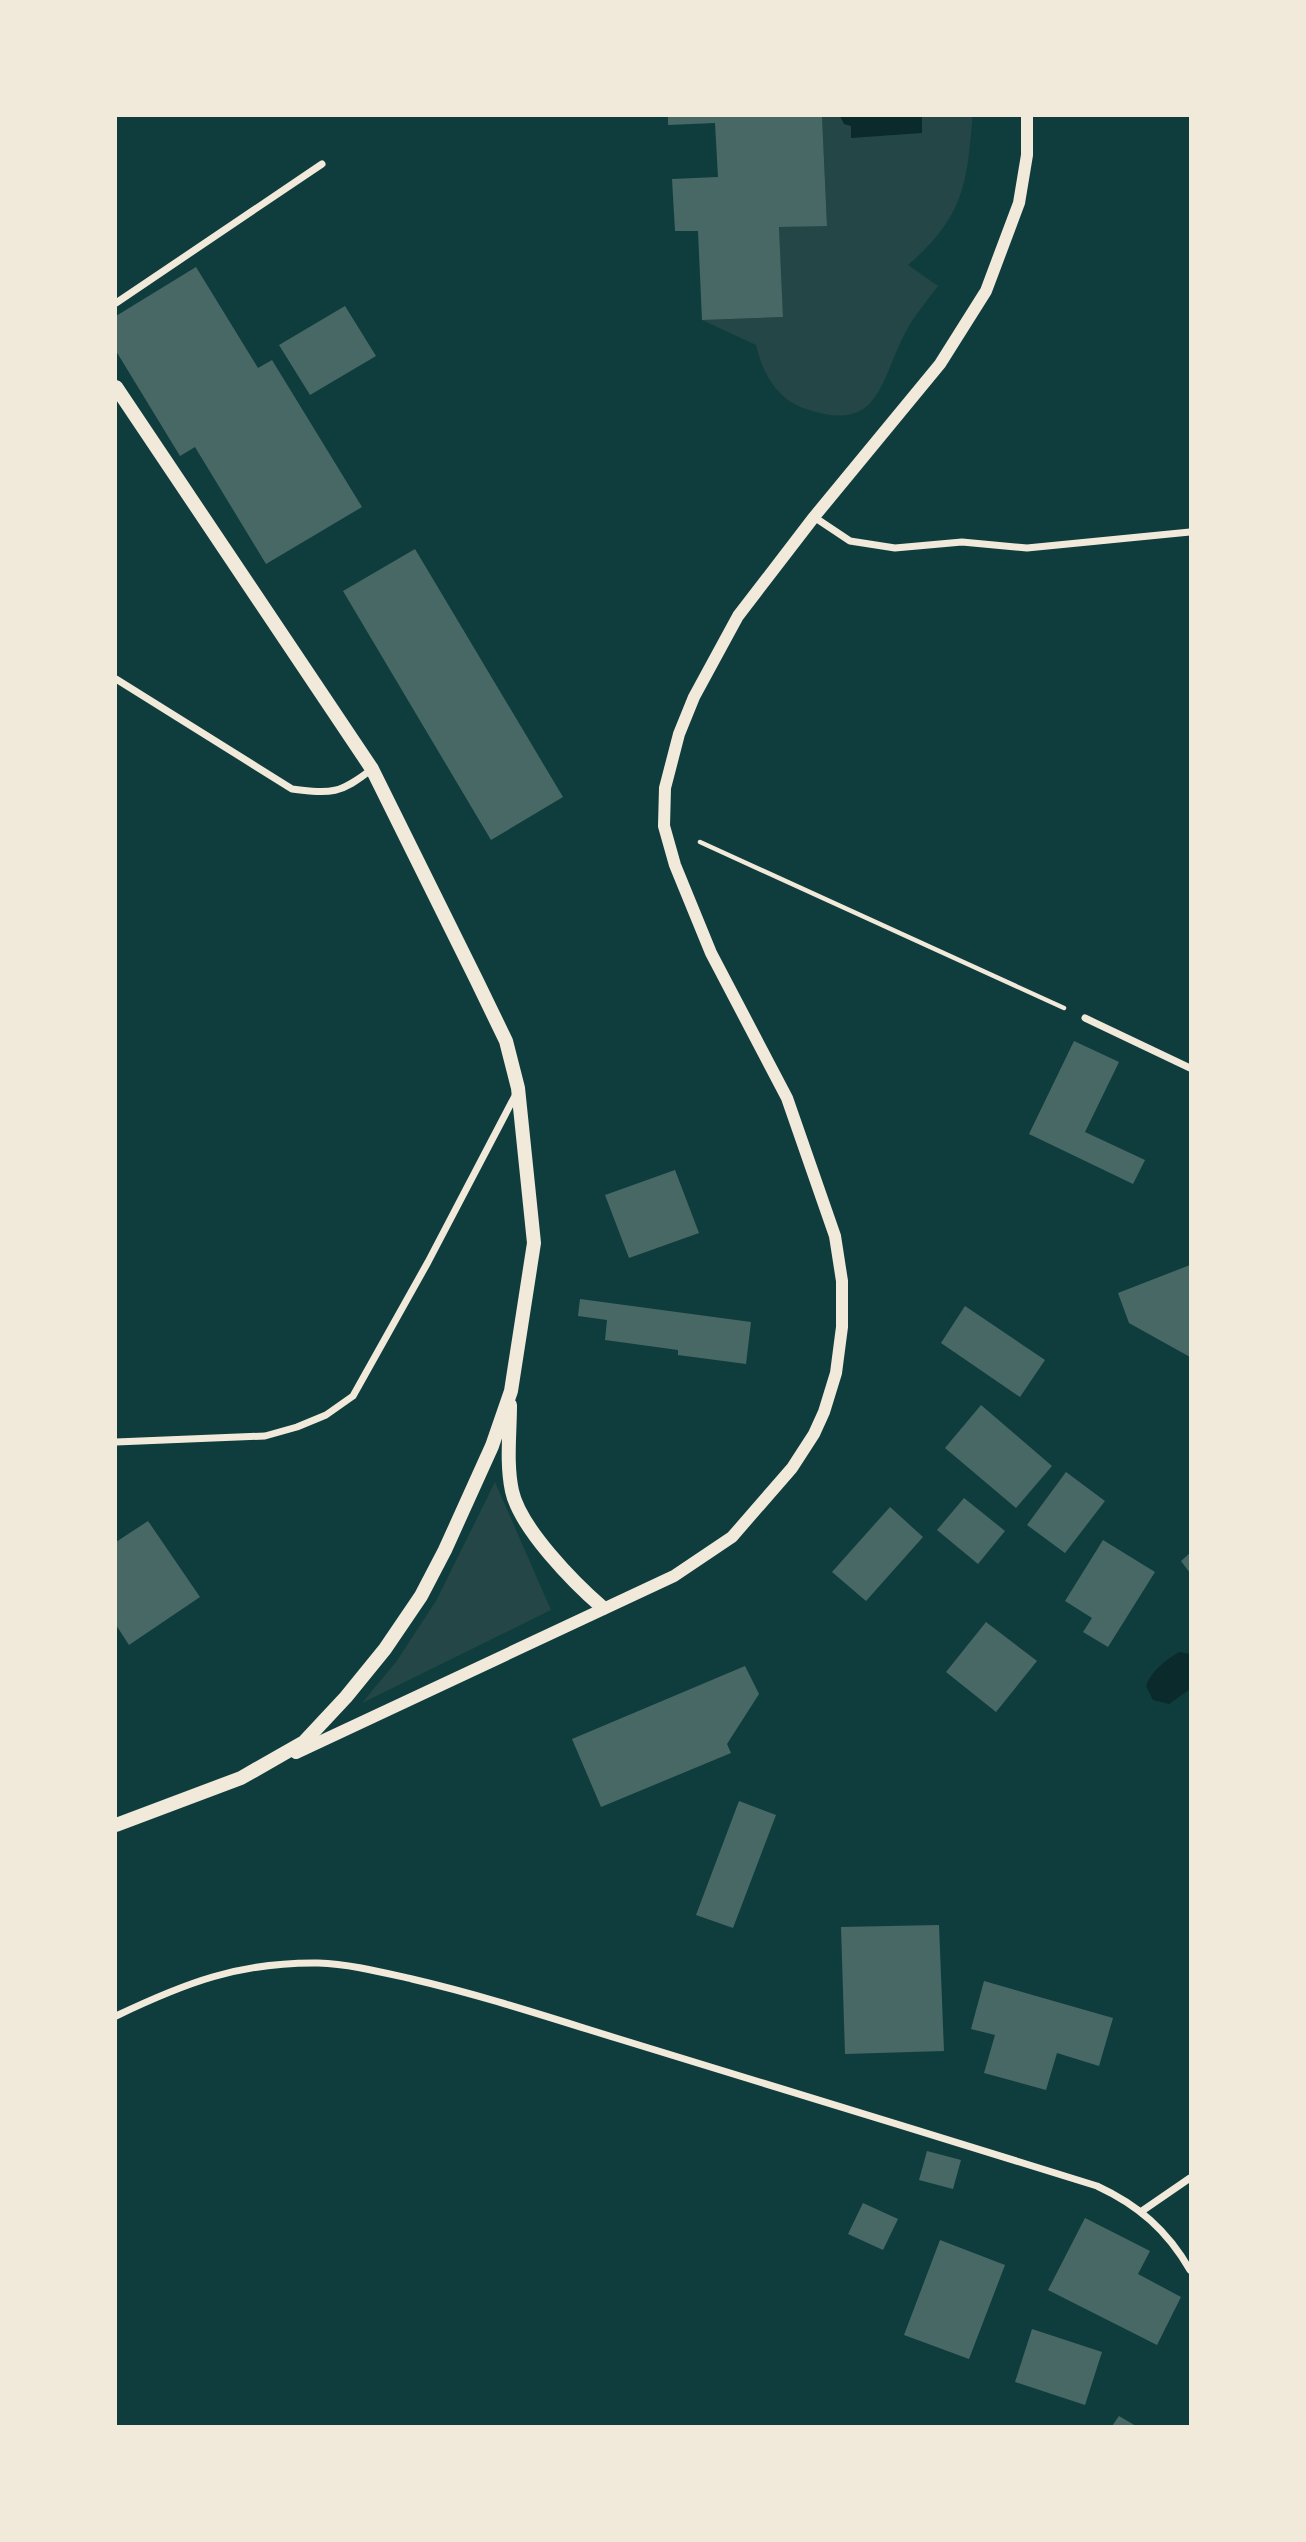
<svg xmlns="http://www.w3.org/2000/svg" width="1306" height="2542" font-family="Poppins,sans-serif">
  <style>
    .green { fill: #244646 }
    .water { fill: #0a2a2b }
    .building { fill: #486865 }
    .lines { fill: none; stroke-linecap: round; stroke-linejoin: round }
    .path { stroke: #f1e9da; stroke-width: 4.5 }
    .minor { stroke: #f1e9da; stroke-width: 7 }
    .tertiary { stroke: #f1e9da; stroke-width: 12 }
    .secondary { stroke: #f1e9da; stroke-width: 14 }
  </style>
  <rect width="100%" height="100%" fill="#0f3d3e"/>
  <path class="green" d="M 822,116 L 972,116 L 972,122 C 967,189 960,220 908,265 L 938,286 C 925,303 911,320 902,339 C 879,387 877,433 806,409 C 777,399 763,374 756,345 L 702,320 L 783,317 L 779,227 L 827,225 Z
    M 495,1482 L 551,1610 L 362,1703 L 396,1662 L 436,1601 Z"/>
  <path class="water" d="M 840,116 L 922,116 L 922,133 L 851,138 L 851,126 L 844,124 Z
    M 1179,1652 L 1190,1654 L 1190,1689 L 1169,1704 L 1153,1700 L 1146,1686 C 1151,1671 1166,1660 1179,1652 Z"/>
  <path class="building" d="M 668,116 L 822,116 L 827,226 L 779,227 L 783,317 L 702,320 L 698,231 L 675,231 L 672,179 L 718,177 L 715,123 L 668,125 Z
    M 196,267 L 258,368 L 272,360 L 362,507 L 266,564 L 195,447 L 180,456 L 116,351 L 116,316 Z
    M 345,306 L 376,356 L 310,395 L 279,345 Z
    M 415,549 L 563,797 L 491,840 L 343,591 Z
    M 1074,1041 L 1119,1062 L 1085,1132 L 1145,1160 L 1133,1184 L 1029,1134 Z
    M 675,1170 L 699,1233 L 629,1258 L 605,1195 Z
    M 1190,1265 L 1190,1357 L 1129,1323 L 1118,1293 Z
    M 580,1299 L 751,1322 L 746,1364 L 678,1355 L 678,1350 L 605,1340 L 607,1320 L 578,1316 Z
    M 965,1306 L 1045,1360 L 1020,1397 L 941,1343 Z
    M 981,1405 L 1052,1466 L 1016,1508 L 945,1448 Z
    M 1066,1472 L 1105,1501 L 1065,1553 L 1027,1525 Z
    M 964,1498 L 1005,1531 L 978,1564 L 937,1530 Z
    M 890,1507 L 923,1537 L 866,1601 L 832,1572 Z
    M 148,1521 L 200,1597 L 129,1645 L 116,1625 L 116,1542 Z
    M 1103,1540 L 1155,1572 L 1108,1647 L 1083,1632 L 1092,1618 L 1065,1601 Z
    M 1190,1553 L 1190,1573 L 1181,1561 Z
    M 986,1622 L 1037,1661 L 996,1712 L 946,1672 Z
    M 745,1666 L 759,1694 L 727,1744 L 731,1753 L 601,1807 L 572,1739 Z
    M 739,1801 L 776,1815 L 733,1928 L 696,1915 Z
    M 939,1925 L 944,2051 L 845,2054 L 841,1927 Z
    M 984,1981 L 1113,2018 L 1099,2066 L 1057,2053 L 1046,2090 L 984,2073 L 995,2035 L 971,2029 Z
    M 927,2151 L 961,2160 L 953,2189 L 919,2180 Z
    M 863,2203 L 898,2219 L 883,2250 L 848,2234 Z
    M 1085,2218 L 1150,2251 L 1138,2274 L 1181,2297 L 1157,2345 L 1048,2290 Z
    M 940,2240 L 1005,2265 L 969,2359 L 904,2335 Z
    M 1032,2329 L 1102,2352 L 1085,2405 L 1015,2382 Z
    M 1119,2416 L 1136,2426 L 1112,2426 Z"/>
  <g class="lines">
    <path class="path" d="M 700,842 L 1064,1008"/>
    <path class="minor" d="M 116,303 L 322,164
      M 814,517 L 850,541 L 895,548 L 962,542 L 1027,548 L 1190,532
      M 116,679 L 292,789 C 332,794 340,794 372,769
      M 1085,1018 L 1190,1068
      M 116,1442 L 265,1436 L 297,1427 L 326,1415 L 353,1396 L 428,1262 L 517,1092
      M 116,2016 C 185,1983 239,1962 318,1963 C 350,1964 381,1972 412,1979 C 481,1995 548,2017 616,2038 C 776,2087 937,2136 1097,2186 C 1138,2205 1167,2230 1190,2270
      M 1142,2211 L 1190,2178"/>
    <path class="tertiary" d="M 296,1753 L 674,1576 L 732,1537 L 792,1468 L 814,1434 L 824,1412 L 836,1373 L 842,1327 L 842,1281 L 835,1236 L 787,1098 L 711,953 L 675,865 L 664,826 L 665,788 L 679,734 L 694,697 L 738,616 L 814,517 L 940,364 L 986,291 L 1019,203 L 1027,155 L 1027,116"/>
    <path class="secondary" d="M 116,387 L 372,769 L 476,979 L 506,1041 L 518,1088 L 534,1243 L 511,1391 L 492,1446 L 445,1550 L 421,1596 L 385,1649 L 346,1697 L 304,1742 L 241,1778 L 116,1825
      M 510,1405 C 510,1433 506,1463 512,1491 C 520,1528 574,1583 603,1608"/>
  </g>
  <rect width="1306" height="2542" fill="none" stroke="#f1e9da" stroke-width="234"/>
</svg>
